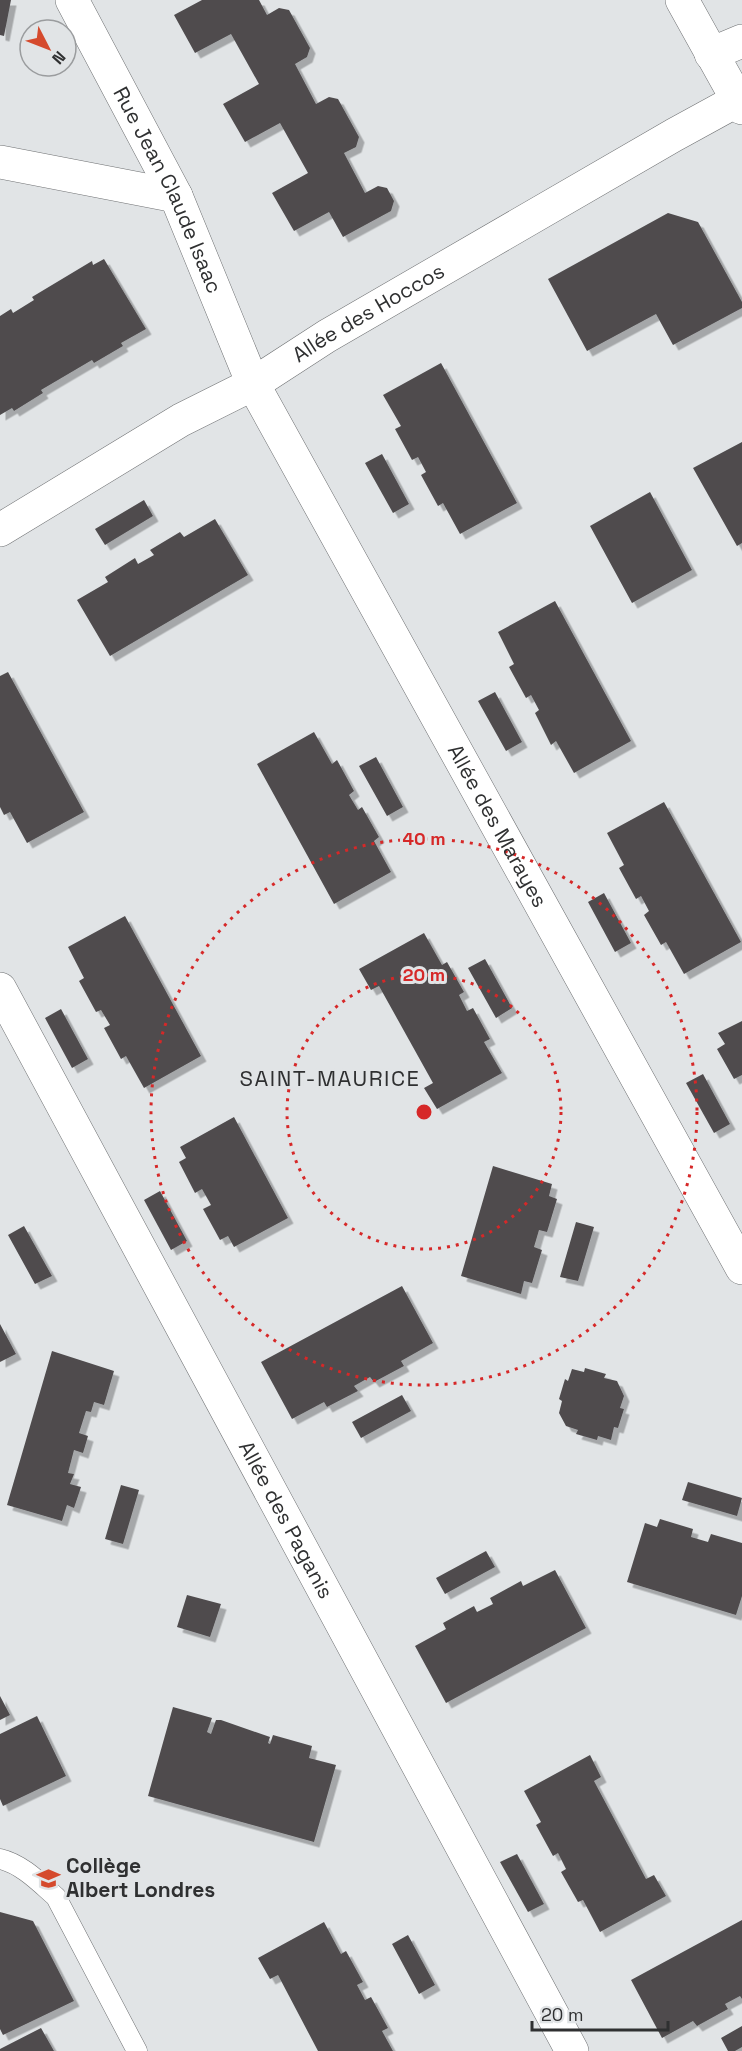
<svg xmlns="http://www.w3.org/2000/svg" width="742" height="2051" font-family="'Space Grotesk',sans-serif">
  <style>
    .building { fill: #4f4c4e; filter: url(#shadow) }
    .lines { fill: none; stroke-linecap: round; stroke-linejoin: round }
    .lane-casing { stroke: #6f7173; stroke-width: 21 }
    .street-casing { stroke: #6f7173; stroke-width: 34 }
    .lane { stroke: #fff; stroke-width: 20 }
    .street { stroke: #fff; stroke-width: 33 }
    .ring { fill: none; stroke: #d62828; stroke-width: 3; stroke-dasharray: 3 6 }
    .labels { text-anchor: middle; stroke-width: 6; stroke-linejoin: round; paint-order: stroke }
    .street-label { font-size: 21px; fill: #2f3031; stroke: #e1e4e6 }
    .poi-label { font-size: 21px; font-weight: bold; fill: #2f3031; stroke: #e1e4e6; text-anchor: start }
    .neighbourhood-label { font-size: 22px; letter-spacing: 1.5px; fill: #2f3031; stroke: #e1e4e6 }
    .centre { fill: #d62828; stroke: #e1e4e6; stroke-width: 3 }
    .ring-label { font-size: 18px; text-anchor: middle; font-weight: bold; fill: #d62828; stroke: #e1e4e6; stroke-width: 6; stroke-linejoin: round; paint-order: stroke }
  </style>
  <defs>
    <filter id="shadow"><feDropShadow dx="5.5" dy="5.5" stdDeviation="0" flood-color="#0004"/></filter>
  </defs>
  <rect width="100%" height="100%" fill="#e1e4e6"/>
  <path class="building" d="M 0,0 L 11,0 L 4,36 L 0,35 Z
    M 202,0 L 259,0 L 267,15 L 279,8 L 289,10 L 310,48 L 307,57 L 295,64 L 316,104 L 329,97 L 338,99 L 359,137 L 356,147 L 344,153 L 365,193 L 378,186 L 387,188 L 394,201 L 391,211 L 343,237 L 329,212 L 294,231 L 272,193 L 308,173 L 280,123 L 245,142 L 223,104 L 259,84 L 231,34 L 195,53 L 174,15 Z
    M 668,213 L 698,222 L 742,302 L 742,308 L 673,345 L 656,314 L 587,351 L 548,279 Z
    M 104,259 L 146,329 L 121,343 L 123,346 L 94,363 L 92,360 L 41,390 L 43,393 L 14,411 L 12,408 L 0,415 L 0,316 L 11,309 L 13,313 L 34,300 L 32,297 L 92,261 L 93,265 Z
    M 441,363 L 517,503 L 460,534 L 443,503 L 438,506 L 421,475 L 426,472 L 418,457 L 412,460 L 395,429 L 401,426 L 383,395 Z
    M 742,442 L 742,543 L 737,546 L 693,468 Z
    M 382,454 L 409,504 L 393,513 L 365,463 Z
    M 650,492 L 692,570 L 632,603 L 590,526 Z
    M 144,500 L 153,516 L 105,545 L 95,529 Z
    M 215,519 L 248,575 L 110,656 L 77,600 L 108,582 L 105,577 L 135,558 L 138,564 L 154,555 L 150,550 L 180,532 L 184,537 Z
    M 555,601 L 631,741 L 574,773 L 556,741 L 551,745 L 535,713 L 539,710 L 531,695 L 526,698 L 509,667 L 514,664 L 498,632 Z
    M 8,672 L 84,812 L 27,843 L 10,812 L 4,815 L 0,807 L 0,676 Z
    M 495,692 L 522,742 L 506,751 L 478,701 Z
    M 314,732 L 332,764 L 337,760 L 354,791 L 349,795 L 358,810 L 362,807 L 379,837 L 374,841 L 391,872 L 334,904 L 257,764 Z
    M 376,757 L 403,807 L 387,816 L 359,766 Z
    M 664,802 L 741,942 L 684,974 L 666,942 L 661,945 L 644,915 L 649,911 L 641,896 L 636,899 L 619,868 L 624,865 L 607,833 Z
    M 604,893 L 631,943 L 615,952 L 588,902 Z
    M 125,916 L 201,1056 L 144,1088 L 126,1056 L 121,1059 L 104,1028 L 110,1025 L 101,1010 L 96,1012 L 79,981 L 84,978 L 68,947 Z
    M 424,933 L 442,965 L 447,962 L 464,992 L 459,995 L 467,1011 L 473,1008 L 490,1039 L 484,1042 L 502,1073 L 437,1109 L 424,1088 L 433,1083 L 379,986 L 371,990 L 359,969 Z
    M 485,959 L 512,1008 L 496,1018 L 468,968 Z
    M 61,1009 L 88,1059 L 72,1068 L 45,1018 Z
    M 742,1021 L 742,1075 L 734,1079 L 717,1049 L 725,1044 L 718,1033 Z
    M 703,1074 L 730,1124 L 714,1133 L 686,1083 Z
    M 234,1117 L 288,1218 L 234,1247 L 228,1236 L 220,1240 L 203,1209 L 211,1205 L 202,1189 L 195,1193 L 179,1162 L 186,1158 L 180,1147 Z
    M 493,1166 L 552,1184 L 549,1196 L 557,1199 L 547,1232 L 539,1230 L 534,1247 L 542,1250 L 532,1283 L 524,1281 L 521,1294 L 461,1276 Z
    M 160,1191 L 187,1241 L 171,1250 L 144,1200 Z
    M 576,1222 L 594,1227 L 578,1281 L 560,1277 Z
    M 24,1226 L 52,1276 L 35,1284 L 8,1235 Z
    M 402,1286 L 433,1343 L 401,1361 L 404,1366 L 374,1382 L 370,1377 L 354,1386 L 358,1391 L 327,1407 L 324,1402 L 292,1419 L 261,1362 Z
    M 0,1324 L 16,1354 L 0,1362 Z
    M 52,1351 L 114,1371 L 104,1405 L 94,1402 L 91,1412 L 86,1411 L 79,1433 L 88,1436 L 83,1453 L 74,1450 L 68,1473 L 74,1474 L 70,1484 L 81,1487 L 74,1508 L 67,1505 L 62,1521 L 7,1505 Z
    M 585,1368 L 606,1374 L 604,1378 L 617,1381 L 624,1396 L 620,1408 L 624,1409 L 618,1428 L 614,1427 L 611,1440 L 598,1436 L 597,1440 L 576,1434 L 578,1430 L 566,1426 L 559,1413 L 562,1401 L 559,1399 L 565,1379 L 568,1381 L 572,1369 L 584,1372 Z
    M 402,1395 L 411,1411 L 361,1438 L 352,1422 Z
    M 688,1482 L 742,1498 L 737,1516 L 682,1500 Z
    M 121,1485 L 139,1490 L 123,1544 L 105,1539 Z
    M 660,1519 L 693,1529 L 691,1537 L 708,1542 L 711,1534 L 742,1543 L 742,1596 L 736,1615 L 627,1582 L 645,1523 L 657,1527 Z
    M 486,1551 L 495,1567 L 445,1594 L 436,1578 Z
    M 555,1570 L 586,1628 L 446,1703 L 415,1646 L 446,1629 L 443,1623 L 474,1606 L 477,1612 L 493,1604 L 490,1598 L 521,1581 L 523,1586 Z
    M 187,1595 L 221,1604 L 210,1637 L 177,1627 Z
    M 0,1696 L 10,1715 L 0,1720 Z
    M 173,1707 L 212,1718 L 207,1732 L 211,1734 L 216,1720 L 221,1720 L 270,1737 L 268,1743 L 270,1744 L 273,1735 L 312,1746 L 309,1758 L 336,1765 L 314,1842 L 148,1796 Z
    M 37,1716 L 66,1776 L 3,1806 L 0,1799 L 0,1734 Z
    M 590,1755 L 601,1777 L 594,1781 L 646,1879 L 654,1875 L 666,1896 L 600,1932 L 583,1900 L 578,1902 L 561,1872 L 566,1869 L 558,1853 L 553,1856 L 536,1825 L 541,1822 L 524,1791 Z
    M 517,1854 L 544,1904 L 528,1912 L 500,1862 Z
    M 0,1912 L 33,1921 L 74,2001 L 3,2035 L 0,2029 Z
    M 742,1920 L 742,1999 L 740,1996 L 725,2004 L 728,2009 L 697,2026 L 693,2021 L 662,2038 L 631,1980 Z
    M 324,1922 L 341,1954 L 346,1951 L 363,1982 L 357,1985 L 365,2000 L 371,1997 L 388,2028 L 382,2031 L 393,2051 L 318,2051 L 278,1975 L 270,1979 L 258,1958 Z
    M 408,1935 L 435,1985 L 419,1994 L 392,1944 Z
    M 742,2026 L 742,2047 L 735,2051 L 728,2051 L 721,2038 Z
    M 41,2028 L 54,2051 L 0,2051 L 0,2049 Z"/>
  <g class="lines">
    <defs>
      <path id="lane" d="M 0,1859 C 22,1864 40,1883 56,1897 L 137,2051"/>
      <g id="street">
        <path id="s1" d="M 72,0 L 176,196 L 253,384 L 742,1268"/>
        <path d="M 682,0 L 742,108"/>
        <path d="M 711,54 L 742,41"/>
        <path d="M 0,162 L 176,196"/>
        <path id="s2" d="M 0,530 L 181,420 L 253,384 L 327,336 L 674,135 L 738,100"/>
        <path id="s3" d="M 0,989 L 572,2051"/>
      </g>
    </defs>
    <use href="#lane" class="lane-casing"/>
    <use href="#street" class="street-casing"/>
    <use href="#lane" class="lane"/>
    <use href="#street" class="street"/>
  </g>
  <g class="ring">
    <circle cx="424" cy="1112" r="137"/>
    <circle cx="424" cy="1112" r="273"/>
  </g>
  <defs>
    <symbol id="school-bare" viewBox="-9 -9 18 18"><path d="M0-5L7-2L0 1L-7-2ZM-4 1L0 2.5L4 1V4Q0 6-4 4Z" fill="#d54a2d" stroke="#e1e4e6" stroke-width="2.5" paint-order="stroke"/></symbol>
  </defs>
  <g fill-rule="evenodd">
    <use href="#school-bare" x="32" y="1862" width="33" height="33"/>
  </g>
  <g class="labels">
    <g class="street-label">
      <text dy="7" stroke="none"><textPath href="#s1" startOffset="213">Rue Jean Claude Isaac</textPath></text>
      <text dy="7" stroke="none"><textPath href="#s2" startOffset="428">Allée des Hoccos</textPath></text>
      <text dy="7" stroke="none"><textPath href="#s1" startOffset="930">Allée des Marayes</textPath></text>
      <text dy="7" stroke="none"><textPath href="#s3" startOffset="603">Allée des Paganis</textPath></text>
    </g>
    <g class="poi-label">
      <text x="66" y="1873">Collège<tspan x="66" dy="24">Albert Londres</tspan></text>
    </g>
    <g class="neighbourhood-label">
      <text x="330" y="1086">SAINT-MAURICE</text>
    </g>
  </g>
  <circle cx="424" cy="1112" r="9" class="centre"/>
  <g class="ring-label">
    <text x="424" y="845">40 m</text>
    <text x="424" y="981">20 m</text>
  </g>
  <g transform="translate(48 48) rotate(132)"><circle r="28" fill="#e1e4e6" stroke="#9a9c9e" stroke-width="1.5"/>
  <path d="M0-4.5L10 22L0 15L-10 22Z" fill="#d54a2d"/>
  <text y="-9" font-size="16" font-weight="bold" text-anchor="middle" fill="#2f3031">N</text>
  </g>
  <path d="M532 2021v9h136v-9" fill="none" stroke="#2f3031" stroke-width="3"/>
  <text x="541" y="2021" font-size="18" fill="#2f3031" stroke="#e1e4e6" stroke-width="4.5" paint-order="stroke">20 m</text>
</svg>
